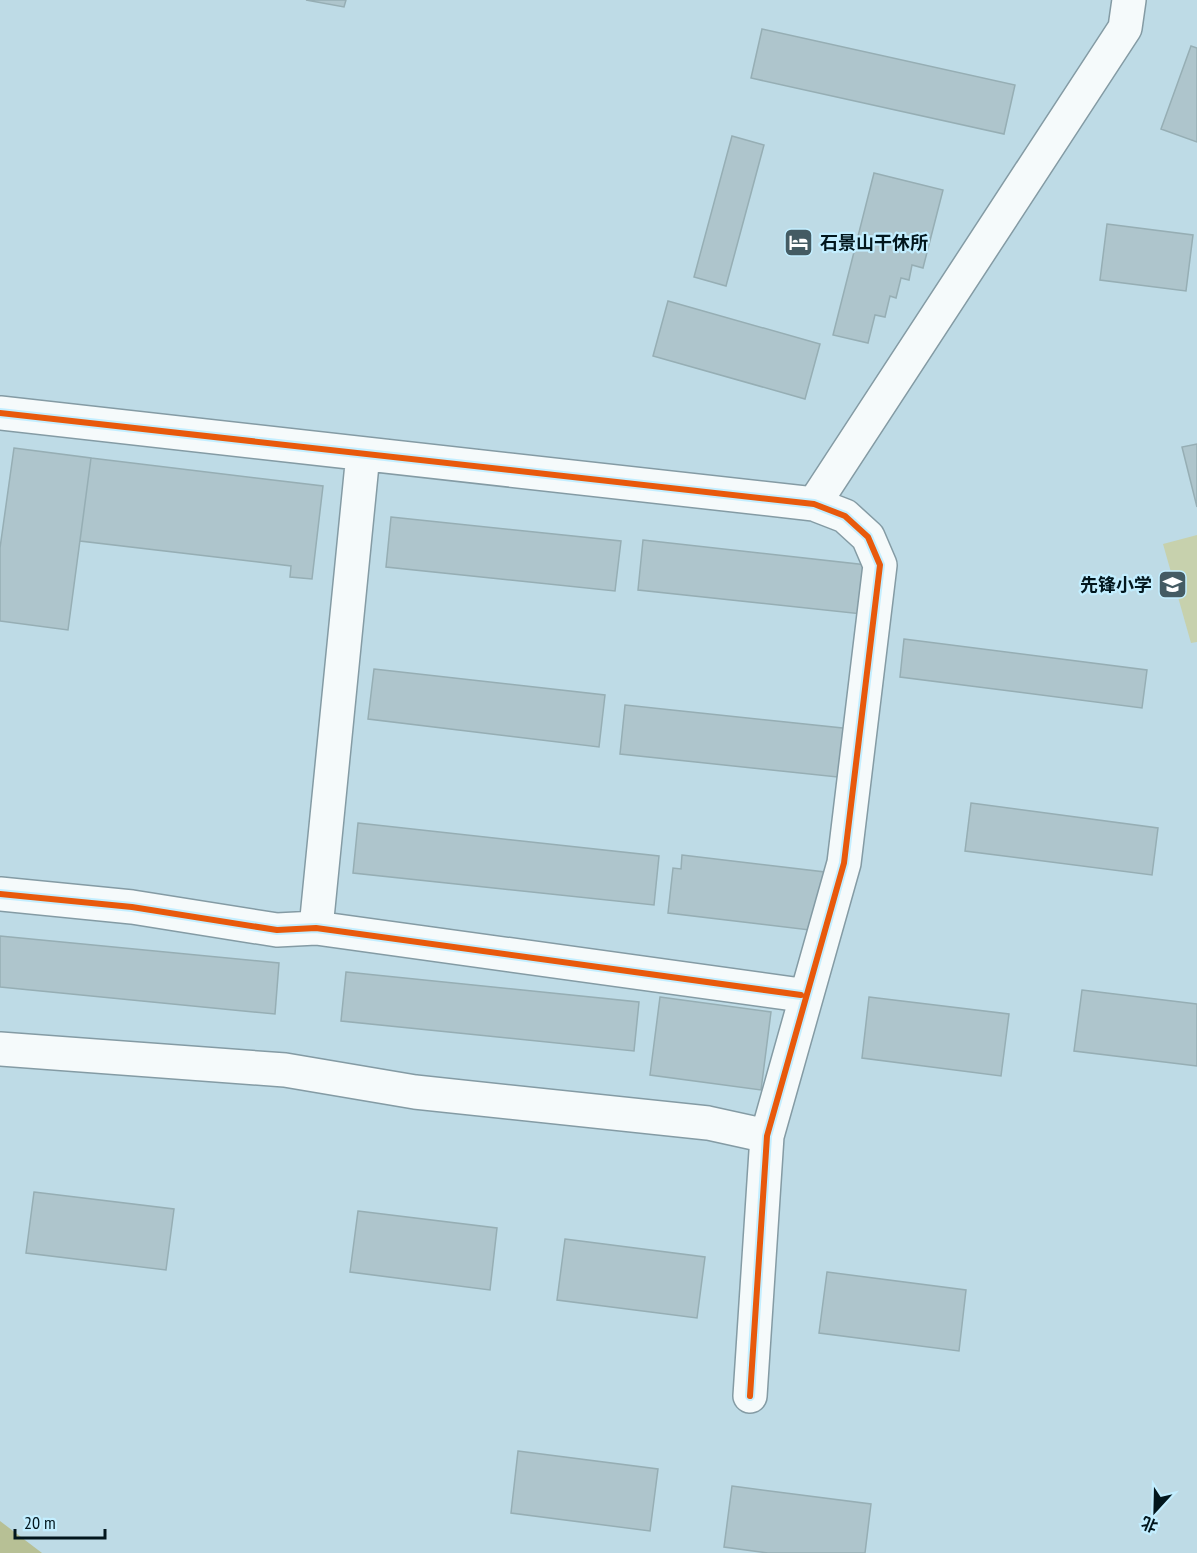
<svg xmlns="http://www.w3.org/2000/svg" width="1197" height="1553" font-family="'PT Sans Narrow','Noto Sans SC',sans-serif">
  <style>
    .green { fill: #c7d1ad }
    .forest { fill: #b7c095 }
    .building { fill: #aec5cc; stroke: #96aeb4; stroke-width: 1.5 }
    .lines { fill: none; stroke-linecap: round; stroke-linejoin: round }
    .minor-casing { stroke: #849ba4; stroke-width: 36 }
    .minor { stroke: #f5fafb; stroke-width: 33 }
    .cycleway-casing { stroke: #c3eeff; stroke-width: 10 }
    .cycleway { stroke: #e8590c; stroke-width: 6 }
    .labels { text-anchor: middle; stroke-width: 4.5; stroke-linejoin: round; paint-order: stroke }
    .poi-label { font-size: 18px; font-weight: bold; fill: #02161d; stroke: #c3eeff; text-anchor: start }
  </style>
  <rect width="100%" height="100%" fill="#bedbe6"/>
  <path class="green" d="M 1197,535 L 1197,642 L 1191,643 L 1163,544 Z"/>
  <path class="forest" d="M 0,1521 L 42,1553 L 0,1553 Z"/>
  <path class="building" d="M 306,0 L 346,0 L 344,7 Z
    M 762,29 L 1015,85 L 1004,134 L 751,78 Z
    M 1191,46 L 1197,48 L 1197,142 L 1161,129 Z
    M 732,136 L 764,145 L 726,286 L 694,277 Z
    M 874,173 L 943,190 L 923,268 L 912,265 L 909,280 L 901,278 L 896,298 L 890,296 L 885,317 L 875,315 L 868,343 L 833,335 Z
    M 1107,224 L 1193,235 L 1186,291 L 1100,280 Z
    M 668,301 L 820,344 L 805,399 L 653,356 Z
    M 1197,444 L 1197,507 L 1182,447 Z
    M 14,448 L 91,458 L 68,630 L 0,621 L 0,548 Z
    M 91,458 L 323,486 L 312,579 L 290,577 L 291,566 L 80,541 Z
    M 391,517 L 621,541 L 615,591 L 386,567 Z
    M 643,540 L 867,565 L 862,614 L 638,590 Z
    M 904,639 L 1147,670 L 1142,708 L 900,677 Z
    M 374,669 L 605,695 L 599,747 L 368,719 Z
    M 625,705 L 852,729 L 847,778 L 620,754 Z
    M 971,803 L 1158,828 L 1152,875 L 965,851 Z
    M 358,823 L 659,856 L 654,905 L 353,873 Z
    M 682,855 L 825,872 L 818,931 L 668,913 L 673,868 L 681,869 Z
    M 0,936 L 279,963 L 275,1014 L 0,987 Z
    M 346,972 L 639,1002 L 634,1051 L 341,1021 Z
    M 1082,990 L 1197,1004 L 1197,1066 L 1074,1051 Z
    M 660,997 L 771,1012 L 761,1090 L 650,1075 Z
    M 869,997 L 1009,1014 L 1001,1076 L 862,1058 Z
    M 34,1192 L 174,1209 L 166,1270 L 26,1253 Z
    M 358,1211 L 497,1228 L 490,1290 L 350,1272 Z
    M 565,1239 L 705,1257 L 697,1318 L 557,1300 Z
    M 827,1272 L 966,1290 L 959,1351 L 819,1333 Z
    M 518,1451 L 658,1469 L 650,1531 L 511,1513 Z
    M 732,1486 L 871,1504 L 865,1553 L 768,1553 L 724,1547 Z"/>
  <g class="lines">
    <defs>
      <path id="minor" d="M 0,413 L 814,504 L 845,516 L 868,537 L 880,565 L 844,863 L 767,1136 L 750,1396
        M 814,504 L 1125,28 L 1129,0
        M 0,894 L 132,907 L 277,930 L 316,928 L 801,995
        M 316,928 L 363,454
        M 0,1049 L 285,1070 L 415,1092 L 708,1123 L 767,1136"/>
    </defs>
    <use href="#minor" class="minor-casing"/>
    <use href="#minor" class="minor"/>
    <defs>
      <path id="cycleway" d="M 0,413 L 814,504 L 845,516 L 868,537 L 880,565 L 844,863 L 767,1136 L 750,1396
        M 0,894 L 132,907 L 277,930 L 316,928 L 801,995"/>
    </defs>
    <use href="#cycleway" class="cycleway-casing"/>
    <use href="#cycleway" class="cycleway"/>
  </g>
  <defs>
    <symbol id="hotel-square" viewBox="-11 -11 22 22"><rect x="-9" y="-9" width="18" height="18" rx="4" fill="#445b63" stroke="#c3eeff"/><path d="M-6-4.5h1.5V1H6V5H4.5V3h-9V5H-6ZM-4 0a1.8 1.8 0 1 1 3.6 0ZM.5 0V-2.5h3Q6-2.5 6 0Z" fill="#fff"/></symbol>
    <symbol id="school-square" viewBox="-11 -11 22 22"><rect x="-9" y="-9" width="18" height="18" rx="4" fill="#445b63" stroke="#c3eeff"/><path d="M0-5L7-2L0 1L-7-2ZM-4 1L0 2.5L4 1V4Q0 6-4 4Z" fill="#fff"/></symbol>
  </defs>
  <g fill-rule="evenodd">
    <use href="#hotel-square" x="782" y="226" width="33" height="33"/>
    <use href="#school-square" x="1156" y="568" width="33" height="33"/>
  </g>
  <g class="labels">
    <g class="poi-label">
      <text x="820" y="249">石景山干休所</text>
      <text x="1152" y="591" text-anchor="end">先锋小学</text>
    </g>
  </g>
  <g transform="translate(1155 1511) rotate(202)" stroke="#c3eeff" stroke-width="4.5" paint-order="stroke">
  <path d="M0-4.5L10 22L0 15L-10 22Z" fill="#02161d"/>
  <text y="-9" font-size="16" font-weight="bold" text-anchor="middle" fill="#02161d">北</text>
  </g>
  <path d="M15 1529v9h90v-9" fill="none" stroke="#02161d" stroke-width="3"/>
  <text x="24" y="1529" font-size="18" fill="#02161d" stroke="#c3eeff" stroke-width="4.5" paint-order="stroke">20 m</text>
</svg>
